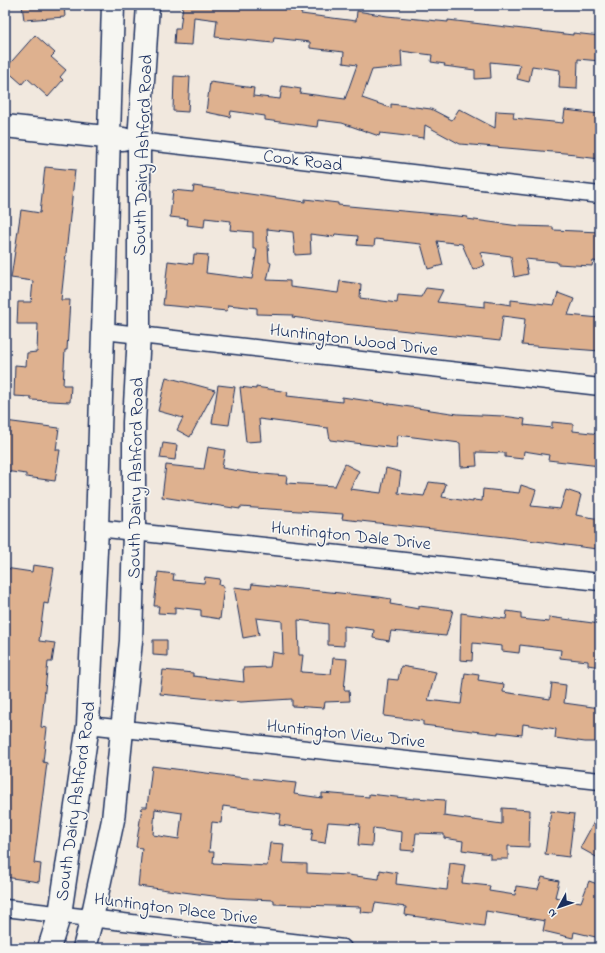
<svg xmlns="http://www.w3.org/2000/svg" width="605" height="953" font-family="'Indie Flower',sans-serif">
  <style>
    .building { fill: #deb18f; stroke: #1b2f5e; fill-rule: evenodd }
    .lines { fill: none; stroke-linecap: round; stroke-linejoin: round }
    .street-casing { stroke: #1b2f5e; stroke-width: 19 }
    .secondary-casing { stroke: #1b2f5e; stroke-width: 25 }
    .street { stroke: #f6f6f2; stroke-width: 16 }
    .secondary { stroke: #f6f6f2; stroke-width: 22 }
    .labels { text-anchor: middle; stroke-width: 3.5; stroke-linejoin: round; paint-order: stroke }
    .street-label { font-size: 18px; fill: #1b2f5e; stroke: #f6f6f2 }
  </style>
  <rect width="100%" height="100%" fill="#f1e8de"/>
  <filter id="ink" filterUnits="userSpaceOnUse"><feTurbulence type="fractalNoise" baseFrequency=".025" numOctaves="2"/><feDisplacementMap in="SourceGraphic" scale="8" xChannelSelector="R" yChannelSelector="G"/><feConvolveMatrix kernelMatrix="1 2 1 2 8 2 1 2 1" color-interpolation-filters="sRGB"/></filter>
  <g filter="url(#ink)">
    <path class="building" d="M 22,5 L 64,5 L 65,17 L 24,20 Z
      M 183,5 L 302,5 L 301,14 L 356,21 L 357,11 L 387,16 L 448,22 L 448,20 L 573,35 L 573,33 L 600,36 L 600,61 L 578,59 L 577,89 L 559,88 L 560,70 L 532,66 L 529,82 L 517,79 L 520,65 L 490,62 L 491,78 L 475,79 L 475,70 L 444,66 L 445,64 L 431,62 L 432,55 L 401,51 L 402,67 L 372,70 L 362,98 L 391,108 L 391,104 L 431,109 L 452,120 L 459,109 L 495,128 L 496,111 L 514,112 L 513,118 L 563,123 L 565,110 L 600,114 L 600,159 L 575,156 L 576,154 L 460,144 L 425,125 L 424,138 L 380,133 L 379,136 L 342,123 L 318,120 L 317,127 L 265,120 L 265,116 L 231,111 L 230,117 L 206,112 L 210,82 L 254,88 L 253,96 L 280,99 L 282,86 L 301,89 L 300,93 L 345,99 L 357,65 L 343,63 L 344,52 L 310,48 L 310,42 L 274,38 L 273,43 L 215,37 L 217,20 L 194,17 L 192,45 L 174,44 L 175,29 L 180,29 Z
      M 35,35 L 55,53 L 51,57 L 66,70 L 60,77 L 63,80 L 48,97 L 27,78 L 22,84 L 5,69 Z
      M 174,76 L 190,77 L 188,112 L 173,111 Z
      M 45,167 L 75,170 L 61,300 L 70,300 L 67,350 L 65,350 L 63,385 L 71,385 L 70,402 L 31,400 L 31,397 L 14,396 L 15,365 L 26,366 L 27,353 L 37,352 L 38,324 L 17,324 L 18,302 L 31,302 L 33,281 L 11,278 L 21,210 L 40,213 Z
      M 194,186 L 305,202 L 305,199 L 338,203 L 338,205 L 468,217 L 467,219 L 519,226 L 553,227 L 553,230 L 600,232 L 600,262 L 593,261 L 592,266 L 557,264 L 557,262 L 525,259 L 528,274 L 514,277 L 511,256 L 480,252 L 485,265 L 473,270 L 462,244 L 437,241 L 443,265 L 428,269 L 421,244 L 375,239 L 374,246 L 357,245 L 358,236 L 335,234 L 334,237 L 310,234 L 311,254 L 295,255 L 293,232 L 267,229 L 269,262 L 271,263 L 267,280 L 290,281 L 290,287 L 338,293 L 340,281 L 361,284 L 360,298 L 397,303 L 398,295 L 421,297 L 426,288 L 443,290 L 437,302 L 485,307 L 485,301 L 511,305 L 511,300 L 554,305 L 558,293 L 574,299 L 568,315 L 600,318 L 600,351 L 522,345 L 525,319 L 503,316 L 500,341 L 335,323 L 292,317 L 293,315 L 257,314 L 257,308 L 228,305 L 227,311 L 163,305 L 168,261 L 193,264 L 194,254 L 208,255 L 206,273 L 252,279 L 257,249 L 253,249 L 253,232 L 230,230 L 231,221 L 205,218 L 204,227 L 187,225 L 188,219 L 170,217 L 173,190 L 193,192 Z
      M 166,377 L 215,390 L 190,437 L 177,430 L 183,418 L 158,411 Z
      M 218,385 L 235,387 L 229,425 L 212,423 Z
      M 240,387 L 256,389 L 256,387 L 288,392 L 287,396 L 342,402 L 342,397 L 458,414 L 503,416 L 525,419 L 524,425 L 552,428 L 552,422 L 573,424 L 573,431 L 600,434 L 600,466 L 548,460 L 549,455 L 524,451 L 523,459 L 505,457 L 505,453 L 476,452 L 477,466 L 461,467 L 460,443 L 398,435 L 396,448 L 330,440 L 328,428 L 259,419 L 261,441 L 246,442 Z
      M 5,421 L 59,428 L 56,450 L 60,450 L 55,481 L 26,477 L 26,474 L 5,471 Z
      M 163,443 L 177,445 L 175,460 L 160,458 Z
      M 208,447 L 225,450 L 222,468 L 251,473 L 287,476 L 286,483 L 335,486 L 345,464 L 359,471 L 350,489 L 381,493 L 386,468 L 401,472 L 398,493 L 424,496 L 429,482 L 446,484 L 442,497 L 473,502 L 473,500 L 482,501 L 483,489 L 519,493 L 521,485 L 536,490 L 531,506 L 560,509 L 566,490 L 581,495 L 576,515 L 600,519 L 597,549 L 505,537 L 342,519 L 343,514 L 240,507 L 240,509 L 162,497 L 166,465 L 204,469 Z
      M 33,565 L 54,568 L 48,604 L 44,603 L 39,641 L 55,643 L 52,662 L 48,662 L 41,727 L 47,728 L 43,762 L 47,763 L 34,863 L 41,864 L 39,882 L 5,877 L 5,568 L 32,572 Z
      M 158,572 L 174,574 L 173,580 L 204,583 L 205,577 L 220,579 L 219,585 L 224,586 L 220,619 L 201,616 L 201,610 L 175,607 L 175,614 L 158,613 L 159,606 L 154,606 Z
      M 252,584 L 379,597 L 391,599 L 390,604 L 419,609 L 419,606 L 453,610 L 446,636 L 391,631 L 389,641 L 373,638 L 374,630 L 344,626 L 344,646 L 328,645 L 328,624 L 298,620 L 299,655 L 303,655 L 301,672 L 331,674 L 333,658 L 347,659 L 344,690 L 349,690 L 350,701 L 325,702 L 324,708 L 292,706 L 292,699 L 241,702 L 160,694 L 163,670 L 193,673 L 193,676 L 244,682 L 243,668 L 270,667 L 272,652 L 283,654 L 282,621 L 256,618 L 259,635 L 243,638 L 234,587 L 251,589 Z
      M 507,611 L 521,613 L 521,619 L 549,622 L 549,617 L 600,624 L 600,667 L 588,665 L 588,661 L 560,658 L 561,650 L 520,645 L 519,653 L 502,651 L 502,646 L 473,643 L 472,661 L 460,660 L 461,613 L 506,619 Z
      M 153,640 L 167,640 L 167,656 L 153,655 Z
      M 401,666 L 436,672 L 428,700 L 461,704 L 465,673 L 479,675 L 478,680 L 504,684 L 503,692 L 550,699 L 552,683 L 566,685 L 564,703 L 600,708 L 600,742 L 585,742 L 555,738 L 556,729 L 523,724 L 522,735 L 498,732 L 498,734 L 423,725 L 423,721 L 384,716 L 388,679 L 398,680 Z
      M 152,766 L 237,777 L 296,783 L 294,794 L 322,798 L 322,793 L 369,797 L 369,794 L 414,799 L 414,798 L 445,800 L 444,816 L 502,824 L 502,808 L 530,810 L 529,847 L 508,846 L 508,859 L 490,859 L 490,854 L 462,850 L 463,841 L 444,838 L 444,834 L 416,833 L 414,851 L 401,850 L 402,832 L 373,828 L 372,846 L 358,845 L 360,824 L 328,822 L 325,843 L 311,841 L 313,829 L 279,825 L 281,814 L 223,806 L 221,823 L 212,822 L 209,852 L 214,852 L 213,863 L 267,866 L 270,843 L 284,844 L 282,863 L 307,864 L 307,873 L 348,875 L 379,879 L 380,870 L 397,873 L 396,884 L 447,890 L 450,863 L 465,865 L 462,883 L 490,886 L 489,891 L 515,895 L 516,886 L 538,889 L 542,877 L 559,881 L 555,897 L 581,902 L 589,881 L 600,885 L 600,938 L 574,932 L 573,938 L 543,931 L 545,921 L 486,911 L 484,926 L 405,915 L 406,907 L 375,903 L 373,913 L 360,912 L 361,907 L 274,904 L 274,900 L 228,898 L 138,886 L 142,848 L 136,847 L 142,807 L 147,807 ZM 155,809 L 182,813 L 179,839 L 153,835 Z
      M 551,811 L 574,814 L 569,857 L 545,854 Z
      M 600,811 L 600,859 L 580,848 Z"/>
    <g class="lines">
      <defs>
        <path id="street" d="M 139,141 L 600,195
          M 104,331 L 600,387
          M 97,528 L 600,582
          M 88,725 L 600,781
          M 5,908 L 343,948"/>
        <path id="secondary" d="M 5,126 L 123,139
          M 49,948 L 60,914 L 88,725 L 97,528 L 113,5
          M 84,948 L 92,918 L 113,820 L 131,641 L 134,532 L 134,422 L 139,335 L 139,141 L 148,5"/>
      </defs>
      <use href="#street" class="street-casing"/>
      <use href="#secondary" class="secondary-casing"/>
      <use href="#street" class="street"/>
      <use href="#secondary" class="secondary"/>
    </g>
  </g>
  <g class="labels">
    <g class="street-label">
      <text transform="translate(142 155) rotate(-88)" y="6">South Dairy Ashford Road</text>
      <text transform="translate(303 160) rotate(7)" y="6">Cook Road</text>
      <text transform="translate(354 339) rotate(7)" y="6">Huntington Wood Drive</text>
      <text transform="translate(135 478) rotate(-89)" y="6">South Dairy Ashford Road</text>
      <text transform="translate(351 535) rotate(6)" y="6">Huntington Dale Drive</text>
      <text transform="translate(346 733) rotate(6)" y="6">Huntington View Drive</text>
      <text transform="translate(75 801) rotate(-82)" y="6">South Dairy Ashford Road</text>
      <text transform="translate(176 908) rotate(7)" y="6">Huntington Place Drive</text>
    </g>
  </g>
  <rect width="605" height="953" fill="none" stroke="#f6f6f2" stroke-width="20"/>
  <rect x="10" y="10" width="585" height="933" fill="none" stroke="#1b2f5e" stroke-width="1.5" filter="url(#ink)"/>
  <g transform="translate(559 907) rotate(230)" stroke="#f6f6f2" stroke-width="3" paint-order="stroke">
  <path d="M0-3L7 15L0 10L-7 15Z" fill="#1b2f5e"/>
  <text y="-6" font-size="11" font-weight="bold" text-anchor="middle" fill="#1b2f5e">N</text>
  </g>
</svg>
